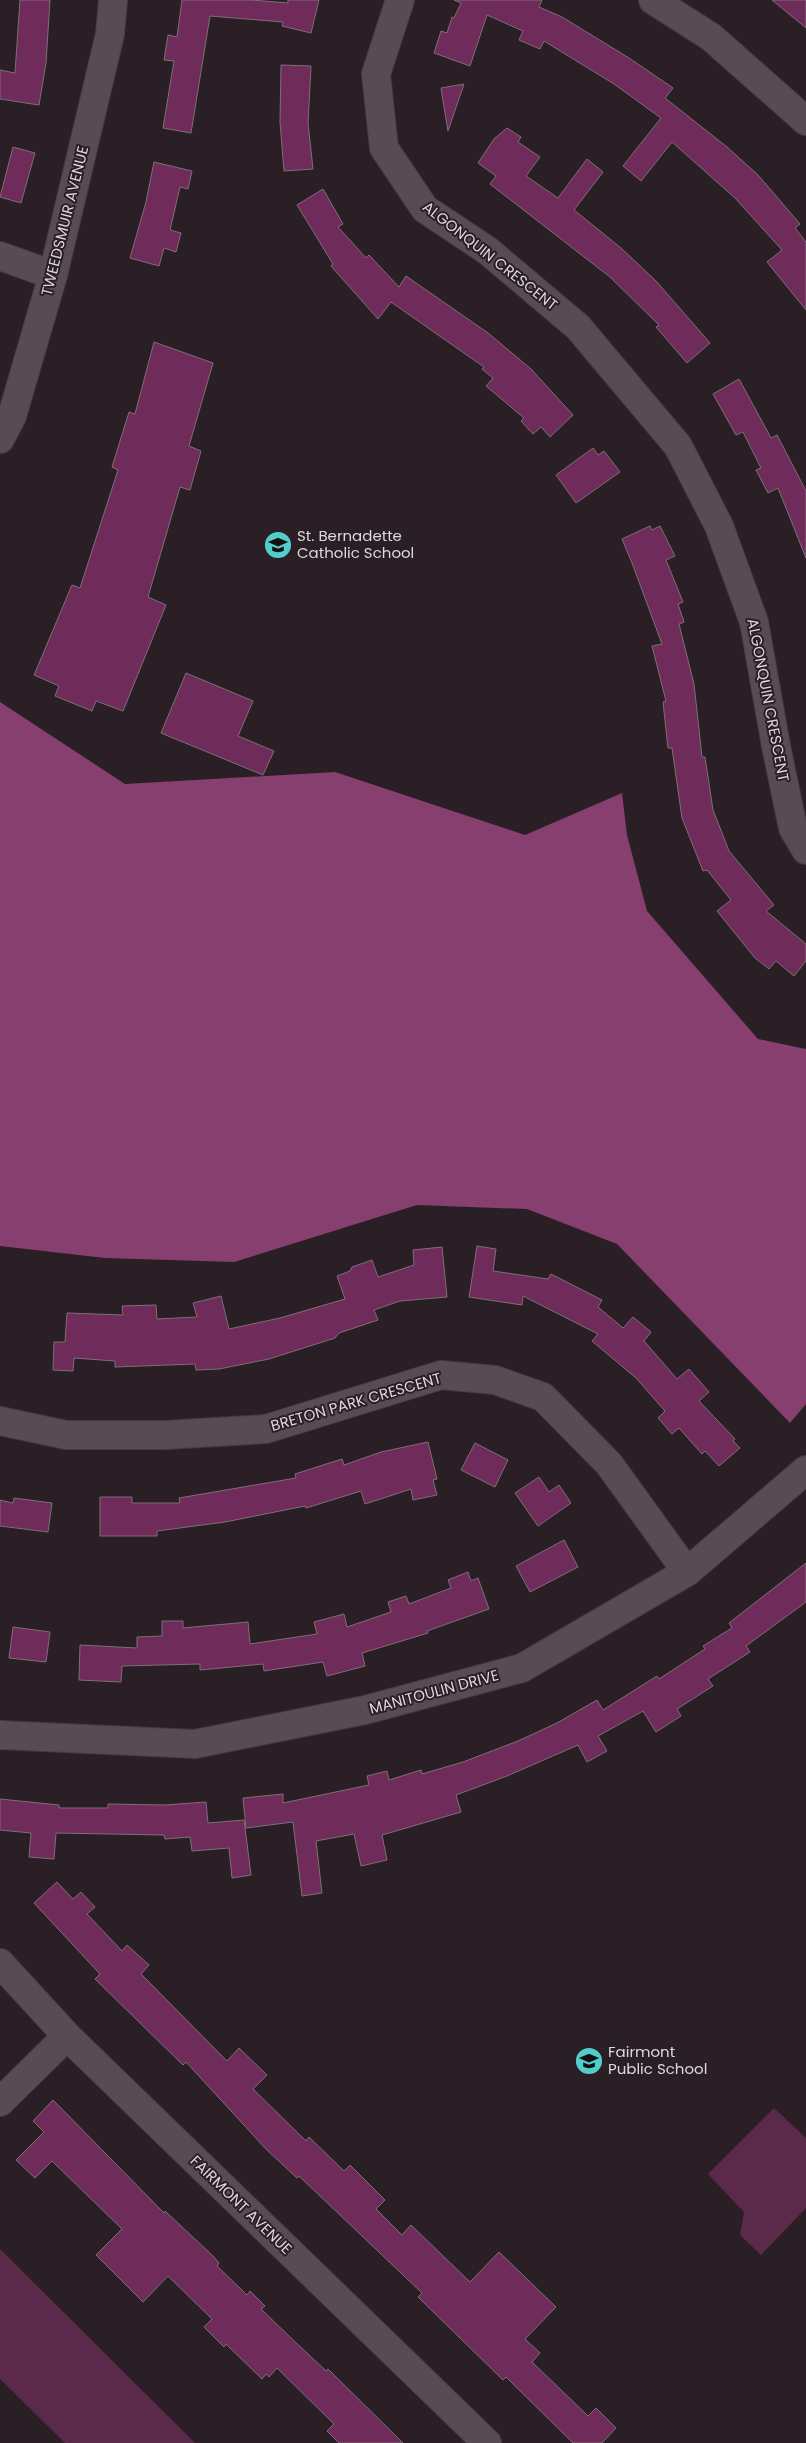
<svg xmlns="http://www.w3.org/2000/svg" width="806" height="2443" font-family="Poppins,sans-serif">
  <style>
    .green { fill: #5b294a }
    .forest { fill: #863f6e }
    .building { fill: #6f2b59; stroke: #7d6f77 }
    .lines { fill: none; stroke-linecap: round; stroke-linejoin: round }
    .street-casing { stroke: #443a40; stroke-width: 30 }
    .secondary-casing { stroke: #443a40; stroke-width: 30 }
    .street { stroke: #584b53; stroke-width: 28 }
    .secondary { stroke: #584b53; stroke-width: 28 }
    .labels { text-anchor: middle; stroke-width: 4; stroke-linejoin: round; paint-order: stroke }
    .street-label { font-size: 15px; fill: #dfd7dc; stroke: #2b1f26 }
    .poi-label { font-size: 15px; fill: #dfd7dc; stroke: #2b1f26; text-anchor: start }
  </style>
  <rect width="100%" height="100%" fill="#2b1f26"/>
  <path class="green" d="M 774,2108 L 806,2138 L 806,2208 L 761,2255 L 740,2235 L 744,2212 L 708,2174 Z
    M 0,2249 L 195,2443 L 65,2443 L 0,2379 Z"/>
  <path class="forest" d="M 0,702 L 125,784 L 335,772 L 525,835 L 622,793 L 627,835 L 647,911 L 758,1039 L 806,1049 L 806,1404 L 790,1423 L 617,1244 L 527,1209 L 417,1205 L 234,1262 L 105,1258 L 0,1246 Z"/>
  <path class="building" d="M 20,0 L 50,0 L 46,63 L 39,105 L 0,99 L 0,70 L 15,73 Z
    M 182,0 L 252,0 L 288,3 L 288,0 L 319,0 L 311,33 L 282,26 L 283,22 L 210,16 L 191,133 L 163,128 L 174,61 L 164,60 L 168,35 L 177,37 Z
    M 454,0 L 542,0 L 539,7 L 562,17 L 629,58 L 673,88 L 665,98 L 727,147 L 758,175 L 800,224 L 795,228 L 806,242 L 806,310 L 767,262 L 782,250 L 735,198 L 672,142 L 641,181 L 623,166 L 661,118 L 614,84 L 544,41 L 540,49 L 519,40 L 523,31 L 487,15 L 470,66 L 434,53 L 441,31 L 447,33 L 452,17 L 454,18 L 461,3 Z
    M 772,0 L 806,0 L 806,28 Z
    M 281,65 L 311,66 L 308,123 L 313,169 L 284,171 L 280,122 Z
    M 464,84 L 448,131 L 441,88 Z
    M 507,128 L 521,137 L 518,142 L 540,157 L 526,176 L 558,198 L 587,159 L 603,172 L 574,210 L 621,248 L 656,281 L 710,343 L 687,363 L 656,327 L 659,325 L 610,277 L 490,184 L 496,176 L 478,163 L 494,139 Z
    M 13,147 L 35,153 L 21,203 L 0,197 Z
    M 154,162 L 192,171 L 188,189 L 180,187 L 170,230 L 181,233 L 176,252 L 164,248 L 159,266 L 130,258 L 146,202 Z
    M 323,189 L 343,224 L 338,227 L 366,258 L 369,255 L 399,287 L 406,276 L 488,333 L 531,369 L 573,415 L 550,437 L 541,427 L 533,434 L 521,421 L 524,418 L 486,386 L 493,378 L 482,369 L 484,367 L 391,302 L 378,319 L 331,266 L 333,264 L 297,205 Z
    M 154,342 L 213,363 L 189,446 L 201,451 L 190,490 L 180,487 L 148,597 L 166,605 L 123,711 L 96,701 L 92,711 L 55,696 L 59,686 L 34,675 L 72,585 L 80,588 L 118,470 L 112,467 L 129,412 L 135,414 Z
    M 739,379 L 771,438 L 777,435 L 806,491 L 806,558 L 778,488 L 768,493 L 756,470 L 761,468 L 743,432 L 736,435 L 713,394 Z
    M 593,448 L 598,455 L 604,451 L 620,472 L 576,503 L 556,475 Z
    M 650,526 L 652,530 L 660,526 L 675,556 L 666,560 L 683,602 L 678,604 L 684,622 L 679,624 L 694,684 L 702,757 L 705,757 L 713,810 L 729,851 L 774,905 L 766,911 L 806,944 L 806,961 L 794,976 L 776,961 L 769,969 L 755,958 L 717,911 L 731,900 L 707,870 L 703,871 L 682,818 L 672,748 L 668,748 L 663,702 L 666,701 L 652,646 L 662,644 L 632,563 L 622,539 Z
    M 186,673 L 253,701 L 238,736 L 274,751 L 263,775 L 161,733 Z
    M 477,1246 L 496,1249 L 493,1271 L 548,1279 L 551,1274 L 602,1300 L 598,1307 L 623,1328 L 633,1317 L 651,1332 L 644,1341 L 677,1379 L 689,1369 L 709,1392 L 699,1401 L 735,1439 L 733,1441 L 740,1448 L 719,1466 L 705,1451 L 702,1454 L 679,1428 L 672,1434 L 658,1418 L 665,1411 L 636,1378 L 592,1341 L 598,1334 L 523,1296 L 522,1305 L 469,1297 Z
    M 442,1247 L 447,1297 L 400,1301 L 374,1310 L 378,1320 L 339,1333 L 335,1338 L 269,1359 L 219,1369 L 196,1370 L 195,1364 L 115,1367 L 115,1361 L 74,1358 L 73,1371 L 53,1370 L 54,1342 L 65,1342 L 67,1313 L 123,1315 L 122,1306 L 156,1305 L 157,1319 L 197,1317 L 193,1303 L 221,1296 L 229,1329 L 280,1318 L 345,1299 L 337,1276 L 350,1271 L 352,1267 L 372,1260 L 378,1277 L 414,1265 L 413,1250 Z
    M 428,1442 L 437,1479 L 433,1480 L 437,1495 L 413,1500 L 411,1489 L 365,1504 L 361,1491 L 306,1508 L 305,1506 L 225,1522 L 157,1531 L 157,1536 L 100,1536 L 100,1497 L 132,1497 L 132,1503 L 180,1503 L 179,1498 L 296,1478 L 295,1474 L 342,1459 L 344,1465 L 381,1452 Z
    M 475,1443 L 508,1460 L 495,1487 L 461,1470 Z
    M 539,1477 L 549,1492 L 559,1485 L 571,1503 L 538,1526 L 515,1493 Z
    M 14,1498 L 52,1503 L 48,1532 L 0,1526 L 0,1500 L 13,1503 Z
    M 564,1540 L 578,1567 L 530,1592 L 516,1566 Z
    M 806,1563 L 806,1602 L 746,1646 L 750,1652 L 708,1679 L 713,1686 L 677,1709 L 681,1716 L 656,1732 L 643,1711 L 598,1736 L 607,1751 L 587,1762 L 578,1745 L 507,1776 L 456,1795 L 461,1812 L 382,1835 L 387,1860 L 361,1866 L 354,1834 L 316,1841 L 322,1893 L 302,1896 L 293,1822 L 246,1828 L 243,1798 L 283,1794 L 283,1803 L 369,1785 L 367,1776 L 387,1771 L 389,1780 L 421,1770 L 422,1774 L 463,1762 L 518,1741 L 557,1723 L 597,1700 L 603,1710 L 657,1676 L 659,1679 L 705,1649 L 703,1646 L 732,1628 L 729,1623 Z
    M 468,1572 L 471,1581 L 478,1578 L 489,1609 L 427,1631 L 428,1633 L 362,1653 L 365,1666 L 327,1676 L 323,1662 L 264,1671 L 263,1664 L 200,1670 L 200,1664 L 122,1666 L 121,1682 L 79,1680 L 80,1645 L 137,1648 L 137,1637 L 162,1636 L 162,1621 L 183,1621 L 183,1628 L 248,1622 L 250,1644 L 317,1634 L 314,1622 L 344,1614 L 347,1627 L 391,1612 L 388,1602 L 406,1596 L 409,1604 L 451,1588 L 448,1580 Z
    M 13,1627 L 50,1632 L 46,1662 L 9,1658 Z
    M 0,1799 L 59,1805 L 59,1808 L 108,1808 L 108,1804 L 165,1805 L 206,1802 L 208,1823 L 244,1820 L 251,1875 L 232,1878 L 229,1848 L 192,1851 L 190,1837 L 165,1839 L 164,1835 L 56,1833 L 54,1859 L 29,1857 L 31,1833 L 0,1830 Z
    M 57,1882 L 73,1899 L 81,1892 L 95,1907 L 87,1914 L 122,1951 L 127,1945 L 149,1965 L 141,1974 L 227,2061 L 239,2048 L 267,2075 L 253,2089 L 306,2141 L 309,2137 L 344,2171 L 350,2165 L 385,2200 L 376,2209 L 402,2235 L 411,2225 L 470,2282 L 499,2252 L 556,2307 L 525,2339 L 540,2353 L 532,2362 L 588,2416 L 596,2408 L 616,2428 L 602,2443 L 573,2443 L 506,2377 L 503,2380 L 418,2297 L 422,2293 L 299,2176 L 297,2178 L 266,2149 L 186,2062 L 183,2065 L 95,1979 L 100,1974 L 34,1903 Z
    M 53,2100 L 164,2213 L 165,2211 L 213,2256 L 219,2263 L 217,2266 L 247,2295 L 250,2291 L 265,2306 L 261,2309 L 291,2338 L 326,2371 L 328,2369 L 403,2443 L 339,2443 L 327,2431 L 334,2424 L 277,2368 L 269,2377 L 266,2374 L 262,2379 L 226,2344 L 224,2347 L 204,2327 L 212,2319 L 168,2276 L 143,2302 L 96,2255 L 122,2229 L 52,2161 L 35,2178 L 16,2160 L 44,2132 L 33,2121 Z"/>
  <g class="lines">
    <defs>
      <path id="street" d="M 400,0 L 376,74 L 384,148 L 425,209 L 488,251 L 578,327 L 678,446 L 719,526 L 754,622 L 776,746 L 793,828 L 806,850
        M 0,256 L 53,275
        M 0,1421 L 66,1435 L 166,1435 L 266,1429 L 441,1375 L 495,1380 L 543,1397 L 609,1464 L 687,1572
        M 0,1735 L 195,1744 L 365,1710 L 522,1668 L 687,1572 L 806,1470
        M 0,1963 L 67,2036 L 487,2443
        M 0,2102 L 67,2036"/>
      <path id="secondary" d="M 653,0 L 711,37 L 806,121
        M 0,439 L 12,416 L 53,275 L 110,34 L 113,0"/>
    </defs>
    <use href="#street" class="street-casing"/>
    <use href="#secondary" class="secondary-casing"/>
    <use href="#street" class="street"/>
    <use href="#secondary" class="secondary"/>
  </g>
  <defs>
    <symbol id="school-disc" viewBox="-11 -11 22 22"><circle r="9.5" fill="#53cdc9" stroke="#2b1f26"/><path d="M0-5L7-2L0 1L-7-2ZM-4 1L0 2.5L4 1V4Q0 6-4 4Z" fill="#111"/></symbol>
  </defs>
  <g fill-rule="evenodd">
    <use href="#school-disc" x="262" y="529" width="32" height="32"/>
    <use href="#school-disc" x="573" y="2045" width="32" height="32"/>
  </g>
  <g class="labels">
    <g class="street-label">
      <text transform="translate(65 221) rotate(-76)" y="5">TWEEDSMUIR AVENUE</text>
      <text transform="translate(490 256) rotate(38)" y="5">ALGONQUIN CRESCENT</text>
      <text transform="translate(768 700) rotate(79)" y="5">ALGONQUIN CRESCENT</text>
      <text transform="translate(356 1402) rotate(-16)" y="5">BRETON PARK CRESCENT</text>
      <text transform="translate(434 1692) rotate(-15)" y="5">MANITOULIN DRIVE</text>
      <text transform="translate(241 2205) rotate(44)" y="5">FAIRMONT AVENUE</text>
    </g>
    <g class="poi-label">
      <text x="297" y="541">St. Bernadette<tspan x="297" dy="17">Catholic School</tspan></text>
      <text x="608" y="2057">Fairmont<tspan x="608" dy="17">Public School</tspan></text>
    </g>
  </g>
</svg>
